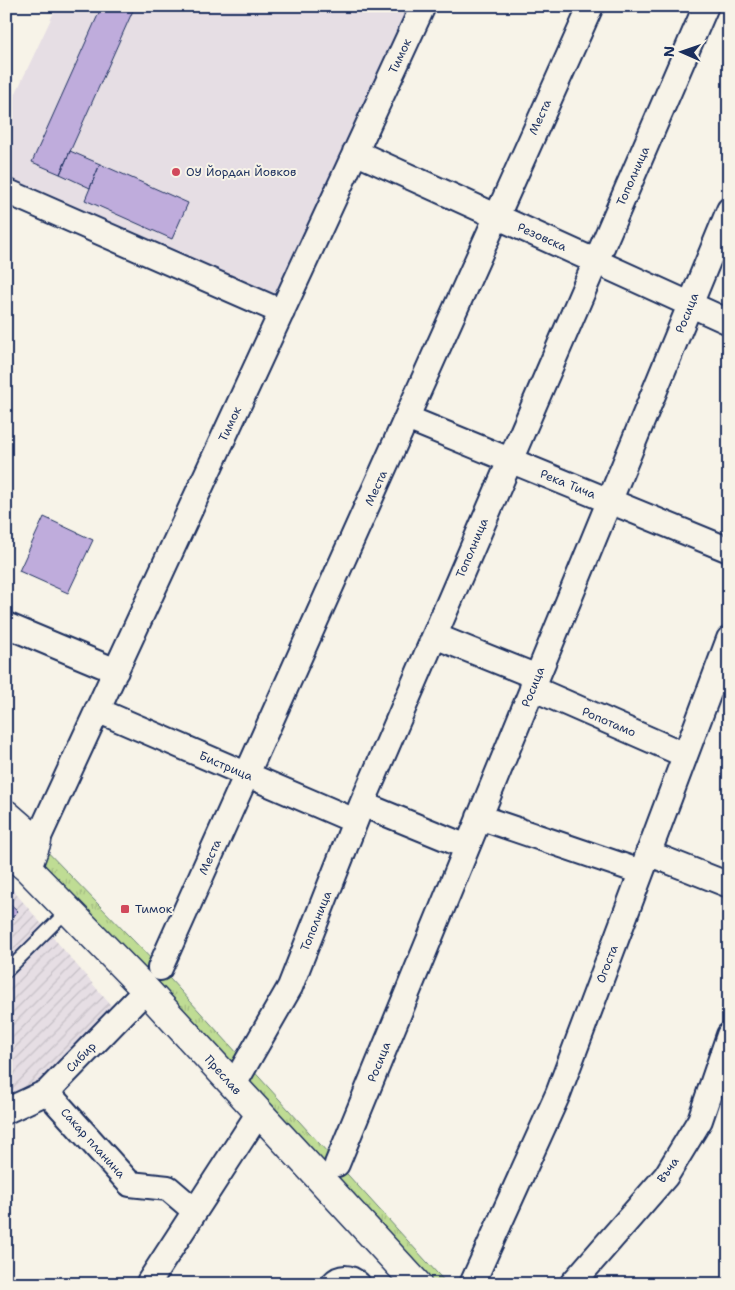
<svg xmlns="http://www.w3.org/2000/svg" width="735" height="1290" font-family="'Shantell Sans',sans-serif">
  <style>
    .built { fill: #e6dee4 }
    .industrial { fill: url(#industrial-furrows) }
    .grass { fill: url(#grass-tufts); stroke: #6d8679 }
    .building { fill: #bfacdc; stroke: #1b2f5e }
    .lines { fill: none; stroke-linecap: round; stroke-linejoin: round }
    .lane-casing { stroke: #1b2f5e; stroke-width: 15 }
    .street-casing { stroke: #1b2f5e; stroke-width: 28 }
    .secondary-casing { stroke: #1b2f5e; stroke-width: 31 }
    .lane { stroke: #f7f3e8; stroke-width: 11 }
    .street { stroke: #f7f3e8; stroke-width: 24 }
    .secondary { stroke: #f7f3e8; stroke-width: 28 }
    .poi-dot { fill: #d1495b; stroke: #f7f3e8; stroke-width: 2 }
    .labels { text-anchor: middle; stroke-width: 4; stroke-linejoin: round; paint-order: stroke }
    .street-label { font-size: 12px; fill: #1b2f5e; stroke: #f7f3e8 }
    .poi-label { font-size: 12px; fill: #1b2f5e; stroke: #f7f3e8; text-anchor: start }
  </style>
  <defs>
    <pattern id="industrial-furrows" width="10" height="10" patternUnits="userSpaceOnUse" patternTransform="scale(1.25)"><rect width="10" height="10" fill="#e6dee4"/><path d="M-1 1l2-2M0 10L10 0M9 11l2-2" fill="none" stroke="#c5bfc6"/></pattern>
    <pattern id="grass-tufts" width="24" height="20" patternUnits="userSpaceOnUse" patternTransform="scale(1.25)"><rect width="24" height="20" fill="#bfdc94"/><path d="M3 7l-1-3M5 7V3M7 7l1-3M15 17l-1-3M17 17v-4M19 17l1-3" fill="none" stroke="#a4bd82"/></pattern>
  </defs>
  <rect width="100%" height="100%" fill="#f7f3e8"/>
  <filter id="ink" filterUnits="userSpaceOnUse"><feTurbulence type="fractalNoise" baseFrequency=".02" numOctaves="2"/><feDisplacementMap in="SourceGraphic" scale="10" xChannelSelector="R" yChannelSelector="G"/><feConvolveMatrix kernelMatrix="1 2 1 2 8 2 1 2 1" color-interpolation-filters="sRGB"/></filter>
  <g filter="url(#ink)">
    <path class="built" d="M 57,6 L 423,6 L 282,312 L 6,191 L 6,114 Z"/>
    <path class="industrial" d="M 6,882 L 120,1016 L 6,1111 Z"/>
    <path class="grass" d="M 6,814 L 37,841 L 160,968 L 447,1284 L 417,1284 L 6,850 Z"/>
    <path class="building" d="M 102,6 L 135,6 L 60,174 L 32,162 Z
      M 70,151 L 100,164 L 90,188 L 60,174 Z
      M 100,164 L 188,203 L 172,239 L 85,200 Z
      M 44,517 L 93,540 L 68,593 L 19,571 Z
      M 6,900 L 18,911 L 6,924 Z"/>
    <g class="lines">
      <defs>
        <path id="lane" d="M 6,972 L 68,910"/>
        <path id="street" d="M 355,152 L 729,322
          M 6,191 L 282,312
          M 407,418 L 729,550
          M 6,625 L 116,671
          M 435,636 L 537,677
          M 532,688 L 685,755
          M 97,710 L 355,821
          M 362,804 L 467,847
          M 479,817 L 641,872
          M 37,841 L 423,6
          M 648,853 L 729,885
          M 160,968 L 591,6
          M 233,1086 L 290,987 L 362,804 L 706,6
          M 47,1092 L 130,1184 L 168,1188 L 195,1211
          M 6,1111 L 47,1092 L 146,990
          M 337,1164 L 729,210
          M 149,1282 L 258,1114
          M 333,1284 C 340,1276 350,1276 358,1284
          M 472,1284 L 558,1094 L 729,639
          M 572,1284 L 666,1176 L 700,1120 L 729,1035"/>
        <path id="secondary" d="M 6,814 L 37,841 L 27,868 L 146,990 L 417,1284
          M 6,850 L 27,868"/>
      </defs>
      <use href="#lane" class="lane-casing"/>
      <use href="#street" class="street-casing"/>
      <use href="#secondary" class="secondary-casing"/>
      <use href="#lane" class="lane"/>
      <use href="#street" class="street"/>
      <use href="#secondary" class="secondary"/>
    </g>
  </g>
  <g class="poi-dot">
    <circle cx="176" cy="172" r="5"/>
    <rect x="120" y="904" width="10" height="10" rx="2.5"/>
  </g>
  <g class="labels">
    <g class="street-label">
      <text transform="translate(400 56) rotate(-65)" y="4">Тимок</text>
      <text transform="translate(540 117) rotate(-66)" y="4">Места</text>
      <text transform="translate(633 176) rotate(-66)" y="4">Тополница</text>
      <text transform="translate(542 237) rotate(24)" y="4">Резовска</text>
      <text transform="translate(687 313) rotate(-68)" y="4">Росица</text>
      <text transform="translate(230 424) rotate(-65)" y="4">Тимок</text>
      <text transform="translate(568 484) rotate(22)" y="4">Река Тича</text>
      <text transform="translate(376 488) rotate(-66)" y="4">Места</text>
      <text transform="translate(472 548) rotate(-67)" y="4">Тополница</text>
      <text transform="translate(533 687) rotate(-68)" y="4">Росица</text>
      <text transform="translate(609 722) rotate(23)" y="4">Ропотамо</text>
      <text transform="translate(226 766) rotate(23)" y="4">Бистрица</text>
      <text transform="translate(210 857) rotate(-66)" y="4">Места</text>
      <text transform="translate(316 921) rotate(-68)" y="4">Тополница</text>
      <text transform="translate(607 964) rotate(-69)" y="4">Огоста</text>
      <text transform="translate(81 1057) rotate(-46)" y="4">Сибир</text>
      <text transform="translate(379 1062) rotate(-68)" y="4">Росица</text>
      <text transform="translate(223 1075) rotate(48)" y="4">Преслав</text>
      <text transform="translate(93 1143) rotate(48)" y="4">Сакар планина</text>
      <text transform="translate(668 1170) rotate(-55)" y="4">Въча</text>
    </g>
    <g class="poi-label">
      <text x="186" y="176">ОУ Йордан Йовков</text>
      <text x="135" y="913">Тимок</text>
    </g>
  </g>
  <rect width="735" height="1290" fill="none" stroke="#f7f3e8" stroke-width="25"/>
  <rect x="12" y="12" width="710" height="1265" fill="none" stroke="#1b2f5e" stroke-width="2" filter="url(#ink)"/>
  <g transform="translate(682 52) rotate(272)" stroke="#f7f3e8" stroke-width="4" paint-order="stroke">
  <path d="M0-4L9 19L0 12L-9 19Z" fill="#1b2f5e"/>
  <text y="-8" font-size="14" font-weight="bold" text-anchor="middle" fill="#1b2f5e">N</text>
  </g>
</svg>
